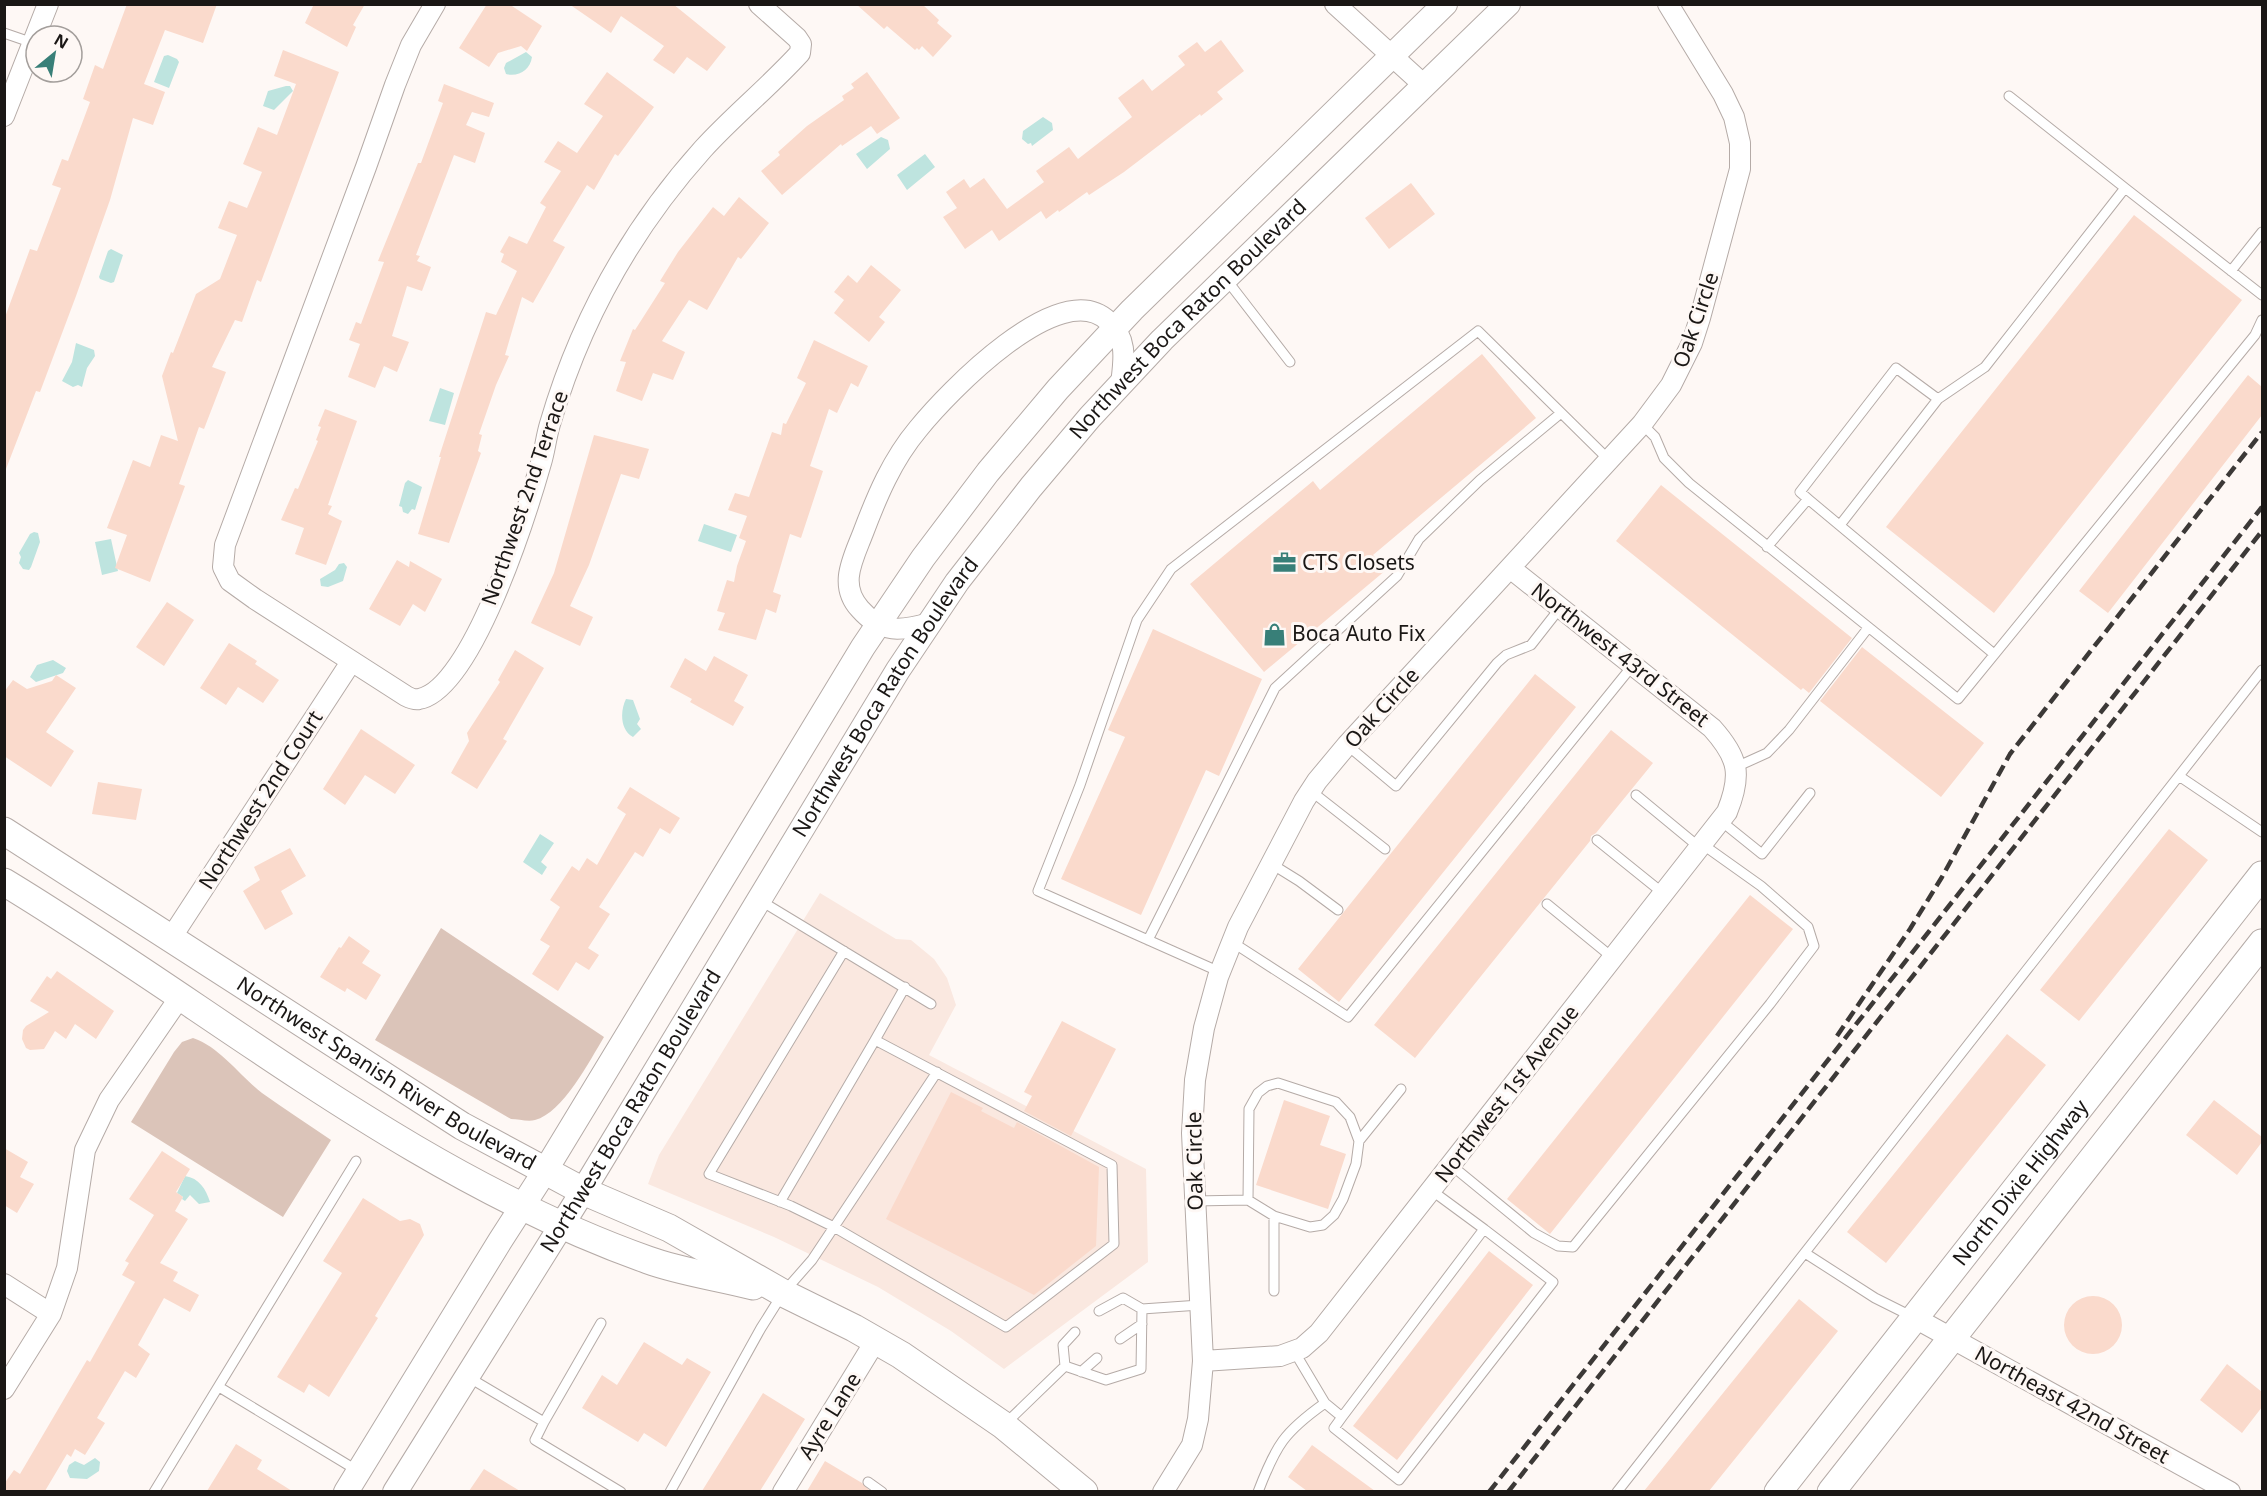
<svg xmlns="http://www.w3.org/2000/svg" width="2267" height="1496" font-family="'Noto Sans',sans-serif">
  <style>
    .built { fill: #fae8e0 }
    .green { fill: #dbc4b9 }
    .water { fill: #bee4df }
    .building { fill: #fadacc }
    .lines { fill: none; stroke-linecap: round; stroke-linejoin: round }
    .service-casing { stroke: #b5aba7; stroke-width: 11 }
    .minor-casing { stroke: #b5aba7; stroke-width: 22 }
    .tertiary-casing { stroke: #b5aba7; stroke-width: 26 }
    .secondary-casing { stroke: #b5aba7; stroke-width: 29 }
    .service { stroke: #fff; stroke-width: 9 }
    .minor { stroke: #fff; stroke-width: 20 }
    .tertiary { stroke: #fff; stroke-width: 24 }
    .secondary { stroke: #fff; stroke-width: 27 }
    .rail { stroke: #3c3937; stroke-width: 4.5; stroke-dasharray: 12 6; stroke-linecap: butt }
    .labels { text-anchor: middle; stroke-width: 6; stroke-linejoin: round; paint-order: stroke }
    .street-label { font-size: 21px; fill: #1a1715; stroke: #fef8f5 }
    .poi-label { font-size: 21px; fill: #1a1715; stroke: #fef8f5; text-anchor: start }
  </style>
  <rect width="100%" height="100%" fill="#fef8f5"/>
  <path class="built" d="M 820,893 L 896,939 L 911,940 L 934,959 L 947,978 L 956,1005 L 929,1055 L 1146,1169 L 1148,1262 L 1004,1369 L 951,1331 L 878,1287 L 774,1237 L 648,1184 L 659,1155 Z"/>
  <path class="green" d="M 441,928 L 604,1037 C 590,1060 563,1113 535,1120 C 528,1122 518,1119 511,1119 L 375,1040 Z
    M 193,1038 C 220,1047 240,1076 262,1093 C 284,1109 308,1124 331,1140 L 283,1217 L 131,1122 L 174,1052 L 182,1042 Z"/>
  <path class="water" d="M 526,52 L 532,57 C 530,70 519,77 506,74 L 504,68 L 506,63 Z
    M 168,55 L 177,59 L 179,62 L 169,88 L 154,82 L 164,56 Z
    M 286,86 L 290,86 L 293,91 L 274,110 L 263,106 L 268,91 Z
    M 1043,117 L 1052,123 L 1053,130 L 1032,146 L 1031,143 L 1028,144 L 1022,139 L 1023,131 Z
    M 881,137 L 888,140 L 890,149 L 867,169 L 856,154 Z
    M 925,154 L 935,167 L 907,190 L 897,175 Z
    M 111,249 L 123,255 L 114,282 L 111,283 L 100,279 L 99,277 L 108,251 Z
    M 76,343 L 94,350 L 95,356 L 87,368 L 82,387 L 78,385 L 73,387 L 62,381 L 72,362 Z
    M 440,388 L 454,393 L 445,425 L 429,421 Z
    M 408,480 L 422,487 L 415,510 L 412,509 L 408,514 L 403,512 L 402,507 L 399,506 L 405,483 Z
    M 704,524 L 737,535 L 731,552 L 698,541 Z
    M 34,532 L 38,533 L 40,542 L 31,567 L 29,570 L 23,569 L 19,563 L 21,557 L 19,553 L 30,534 Z
    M 111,539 L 118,571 L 102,575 L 95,542 Z
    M 344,563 L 347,567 L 343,581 L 328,587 L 321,586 L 320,579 L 335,570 L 339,564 Z
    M 53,660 L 66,668 L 63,673 L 36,682 L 30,677 L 37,665 Z
    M 626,699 L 633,700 L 640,719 L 637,724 L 641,729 L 633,737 C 620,730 620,711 626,699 Z
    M 540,834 L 554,843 L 541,862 L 547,867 L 542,875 L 523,862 Z
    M 185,1176 C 199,1178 206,1189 210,1202 L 199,1204 L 190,1195 L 185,1201 L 182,1199 L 183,1197 L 177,1193 Z
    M 95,1458 L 100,1462 L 99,1471 L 87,1479 L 70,1478 L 67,1471 L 69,1465 L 75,1461 L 84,1465 Z"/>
  <path class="building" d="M 127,4 L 217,4 L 203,43 L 165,30 L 144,84 L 165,92 L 153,125 L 133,118 L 110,200 L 76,296 L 40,392 L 36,391 L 6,469 L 4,469 L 4,320 L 30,249 L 37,251 L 61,188 L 52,185 L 62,159 L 68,161 L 90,102 L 83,99 L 95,65 L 103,69 Z
    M 314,4 L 365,4 L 353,25 L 356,27 L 347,47 L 305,23 Z
    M 487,4 L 509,4 L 542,26 L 527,51 L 521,46 L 498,53 L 489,67 L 459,48 Z
    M 569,4 L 673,4 L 726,47 L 707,71 L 687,57 L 674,74 L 653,60 L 664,46 L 621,16 L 611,33 Z
    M 856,4 L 922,4 L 939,20 L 937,23 L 952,36 L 933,57 L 922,46 L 919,50 L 917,48 L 915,50 L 887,26 L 884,29 Z
    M 1221,40 L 1244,71 L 1217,92 L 1223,99 L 1201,116 L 1200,114 L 1124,172 L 1089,195 L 1087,192 L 1059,212 L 1058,210 L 1046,219 L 1041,211 L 999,241 L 992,230 L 965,249 L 943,217 L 957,208 L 946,192 L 964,179 L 970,188 L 984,178 L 1007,209 L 1044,182 L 1036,171 L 1069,147 L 1078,159 L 1132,117 L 1118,98 L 1143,79 L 1152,91 L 1185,65 L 1178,56 L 1197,42 L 1205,52 Z
    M 283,50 L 339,72 L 261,282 L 257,280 L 242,322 L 235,320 L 212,367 L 226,372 L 204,429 L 199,427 L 179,484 L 185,486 L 150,582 L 115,568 L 127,535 L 107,528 L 133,460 L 150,467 L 161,435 L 178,441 L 162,376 L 171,352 L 173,353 L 196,294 L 220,279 L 237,235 L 218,228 L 229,201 L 247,208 L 262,172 L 243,164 L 258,127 L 277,135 L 296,84 L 274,76 Z
    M 607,72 L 654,107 L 618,156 L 615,154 L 594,190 L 587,185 L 553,241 L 565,247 L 533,303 L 522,297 L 505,355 L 509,356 L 496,385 L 479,434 L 482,435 L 478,451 L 481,453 L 449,543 L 418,534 L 441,457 L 439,457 L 486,312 L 496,315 L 517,271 L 501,262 L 504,254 L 500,252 L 509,236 L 527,244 L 546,207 L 540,203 L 561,171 L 544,162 L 558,141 L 577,153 L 603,116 L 584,104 Z
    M 867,72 L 900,118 L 877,134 L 871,126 L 842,146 L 841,144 L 782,195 L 761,171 L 780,155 L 778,152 L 807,126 L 844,100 L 842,96 L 854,88 L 851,84 Z
    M 444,84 L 494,103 L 489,117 L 472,112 L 466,125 L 485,133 L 475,163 L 454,155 L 416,255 L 420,256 L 417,261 L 431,267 L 422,291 L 407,286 L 392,336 L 409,342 L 397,372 L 384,366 L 375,388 L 348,377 L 360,344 L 349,340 L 356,322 L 361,324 L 384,262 L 378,261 L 418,163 L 421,163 L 443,103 L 438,101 Z
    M 1411,183 L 1435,214 L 1389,249 L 1365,218 Z
    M 739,197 L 769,223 L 741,259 L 738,257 L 707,310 L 689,300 L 662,341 L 685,352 L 673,380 L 653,373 L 642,401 L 616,391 L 626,362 L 620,361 L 633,329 L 635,330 L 665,283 L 660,281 L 678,252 L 713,207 L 724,216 Z
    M 2134,215 L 2242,300 L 1994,613 L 1886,527 Z
    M 871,265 L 901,290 L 879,317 L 885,322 L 869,342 L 834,313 L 844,300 L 834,292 L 848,275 L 857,283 Z
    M 814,340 L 868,366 L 858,387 L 851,383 L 837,413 L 829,409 L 810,466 L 823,471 L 801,538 L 790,534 L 773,592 L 781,595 L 776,613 L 766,609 L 756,640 L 718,630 L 725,613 L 717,611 L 727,580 L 734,582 L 737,566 L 746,541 L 739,538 L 747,516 L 728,510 L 735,493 L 749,497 L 772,432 L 781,435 L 783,423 L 786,424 L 806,383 L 797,378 Z
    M 1482,354 L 1536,418 L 1373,555 L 1386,570 L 1264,672 L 1190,584 L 1313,481 L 1320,490 Z
    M 2248,375 L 2262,387 L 2262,415 L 2108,613 L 2079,591 Z
    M 325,409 L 357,421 L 328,505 L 332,506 L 328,514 L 342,521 L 326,565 L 295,554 L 304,528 L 281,520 L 295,488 L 298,489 L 318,441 L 316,440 L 321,427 L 318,426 Z
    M 594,435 L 649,449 L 639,479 L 621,474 L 589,565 L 570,606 L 593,617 L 580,646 L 531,623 L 554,573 Z
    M 1661,485 L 1852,638 L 1809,693 L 1803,688 L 1801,690 L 1616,541 Z
    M 397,560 L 409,567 L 410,561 L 442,579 L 425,612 L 413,604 L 400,626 L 369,609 Z
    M 167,602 L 194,620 L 164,666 L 136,647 Z
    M 1153,629 L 1262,679 L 1219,776 L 1206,770 L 1141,915 L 1061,879 L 1125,737 L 1108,730 Z
    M 229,643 L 257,661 L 255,664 L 279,680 L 263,703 L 238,687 L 226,705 L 200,688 Z
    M 1862,647 L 1984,743 L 1941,797 L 1820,701 Z
    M 515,650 L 544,668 L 503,739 L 507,741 L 477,789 L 451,773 L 469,741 L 467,733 L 500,682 L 498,680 Z
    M 714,656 L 748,675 L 734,701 L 744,707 L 733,726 L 690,702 L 692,699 L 670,687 L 685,658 L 706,671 Z
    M 1535,674 L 1576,707 L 1339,1002 L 1298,969 Z
    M 56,675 L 76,688 L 46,732 L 74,751 L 51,787 L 4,756 L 4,692 L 13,680 L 27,689 L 52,681 Z
    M 361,729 L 415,765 L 395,794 L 365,775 L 345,805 L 323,789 Z
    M 1611,730 L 1653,763 L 1596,833 L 1591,836 L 1590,841 L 1415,1058 L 1374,1025 Z
    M 98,782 L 142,789 L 136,820 L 92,814 Z
    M 630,787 L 680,818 L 670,834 L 660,828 L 643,857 L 635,852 L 599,907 L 610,914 L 588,948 L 599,955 L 589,970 L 576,962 L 558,991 L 532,974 L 550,946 L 540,940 L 560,907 L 550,900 L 572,866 L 579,871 L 587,858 L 597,865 L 626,814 L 617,808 Z
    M 2169,829 L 2208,860 L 2079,1021 L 2040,990 Z
    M 290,848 L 306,876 L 281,891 L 293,914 L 265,930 L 243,891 L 260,880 L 254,867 Z
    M 1750,895 L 1793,929 L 1550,1234 L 1507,1199 Z
    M 349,936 L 370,951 L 362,963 L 381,975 L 366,1000 L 347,988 L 345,992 L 320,977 L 339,947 L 341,948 Z
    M 57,971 L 114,1011 L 96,1039 L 75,1024 L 66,1039 L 55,1031 L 44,1049 L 30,1050 L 26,1048 L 22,1039 L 23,1030 L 26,1026 L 49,1012 L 30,1001 L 47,976 L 51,979 Z
    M 1062,1021 L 1116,1049 L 1071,1136 L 1024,1111 L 1032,1096 L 1024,1092 Z
    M 2007,1034 L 2046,1065 L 1886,1263 L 1847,1232 Z
    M 951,1092 L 983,1108 L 981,1111 L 1014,1128 L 1017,1122 L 1099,1167 L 1096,1246 L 1034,1295 L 886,1219 Z
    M 1284,1100 L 1330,1116 L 1320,1145 L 1346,1154 L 1328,1209 L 1256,1185 Z
    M 2214,1100 L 2262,1137 L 2262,1142 L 2237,1175 L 2186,1135 Z
    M 4,1148 L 28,1162 L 20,1177 L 34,1184 L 17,1213 L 4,1205 Z
    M 162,1151 L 190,1169 L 176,1192 L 183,1197 L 175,1211 L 188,1219 L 160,1263 L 178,1272 L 173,1281 L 199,1295 L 190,1312 L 164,1298 L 138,1345 L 150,1354 L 136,1378 L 125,1371 L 97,1418 L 105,1423 L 85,1455 L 75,1449 L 71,1457 L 67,1454 L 45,1491 L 4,1491 L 4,1484 L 14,1470 L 20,1474 L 87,1360 L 90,1362 L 135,1282 L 122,1275 L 129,1263 L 125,1261 L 154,1215 L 129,1199 Z
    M 363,1198 L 400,1221 L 410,1219 L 420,1224 L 424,1235 L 375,1316 L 378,1318 L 329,1397 L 309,1384 L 304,1393 L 277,1377 L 342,1273 L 323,1261 Z
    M 1489,1251 L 1533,1285 L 1397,1460 L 1353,1426 Z
    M2064 1325a29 29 0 1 1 58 0a29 29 0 1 1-58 0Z
    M 1799,1299 L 1838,1331 L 1709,1491 L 1644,1491 Z
    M 644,1342 L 682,1365 L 687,1358 L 711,1372 L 666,1447 L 644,1433 L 638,1442 L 582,1408 L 602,1375 L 617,1385 Z
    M 2227,1364 L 2262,1392 L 2262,1407 L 2242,1433 L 2200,1400 Z
    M 763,1393 L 805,1419 L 760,1491 L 702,1491 Z
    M 236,1444 L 262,1460 L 257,1469 L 292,1491 L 207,1491 Z
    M 1312,1445 L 1375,1491 L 1307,1491 L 1288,1477 Z
    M 825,1461 L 862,1483 L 870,1491 L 807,1491 Z
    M 484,1469 L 520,1491 L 469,1491 Z"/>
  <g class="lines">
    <defs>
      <path id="service" d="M 4,33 L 33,43
        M 2009,96 L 2125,188
        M 2231,271 L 2262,232
        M 1226,279 L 1290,362
        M 1938,399 L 1985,367 L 2125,188 L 2262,295
        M 1642,424 L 1655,437 L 1664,458 L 1689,483 L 1958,699 L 2255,335 L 2262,320
        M 1808,499 L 1800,492 L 1896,368 L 1938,399 L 1840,525
        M 1767,547 L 1808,499 L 1994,654
        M 1347,745 L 1396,786 L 1497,663 L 1506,655 L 1531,645 L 1560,608
        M 1736,767 L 1767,753 L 1789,730 L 1868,628
        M 2179,776 L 2262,832
        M 1311,791 L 1385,849
        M 1636,795 L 1699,847
        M 1721,821 L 1762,854 L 1810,793
        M 1597,840 L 1664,894
        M 1270,863 L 1299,881 L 1338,910
        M 761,901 L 931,1004
        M 1547,904 L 1613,958
        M 1148,940 L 1275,688 L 1397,576 L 1419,539 L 1480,480 L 1561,413
        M 1232,942 L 1348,1017 L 1633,665
        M 844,951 L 709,1174 L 791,1206 L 834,1227 L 1006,1327 L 1114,1244 L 1112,1165 L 875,1040 L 905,987
        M 1220,972 L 1038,891 L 1080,785 L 1137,620 L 1171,569 L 1478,331 L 1609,460
        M 1359,1141 L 1401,1089
        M 1451,1165 L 1534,1233 L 1558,1246 L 1573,1247 L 1770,1004 L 1814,946 L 1808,927 L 1761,886 L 1702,844
        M 1195,1201 L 1248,1200 L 1274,1216 L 1310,1227 L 1323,1225 L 1334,1215 L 1343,1199 L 1356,1164 L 1359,1141 L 1350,1117 L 1336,1102 L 1278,1083 L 1267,1086 L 1258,1093 L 1249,1109 L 1248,1200
        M 780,1202 L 875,1040
        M 1274,1216 L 1274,1291
        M 1805,1253 L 1875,1298 L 1913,1317
        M 1099,1311 L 1123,1298 L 1142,1309
        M 1120,1339 L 1142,1324
        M 1294,1351 L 1325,1403 L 1342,1417 L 1484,1229 L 1431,1190
        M 1065,1366 L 1063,1345 L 1075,1332
        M 1081,1372 L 1097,1358
        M 468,1377 L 544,1422 L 601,1323
        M 219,1387 L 358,1471
        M 1342,1417 L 1334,1428 L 1399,1480 L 1553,1282 L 1484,1229
        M 544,1422 L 535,1440 L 621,1492
        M 1005,1424 L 1065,1366 L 1106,1380 L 1141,1369 L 1142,1309 L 1200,1305
        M 868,1482 L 882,1492
        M 154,1492 L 356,1161
        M 670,1492 L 761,1328 L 783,1293 L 812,1260 L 937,1072
        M 1258,1492 C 1276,1445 1284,1432 1325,1403
        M 1617,1492 L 2262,670"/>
      <path id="minor" d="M 435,4 L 411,45 L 395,85 L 366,167 L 225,545 L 223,567 L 230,581 L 255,599 L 406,696 C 410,698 415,700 419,699 C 472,690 527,512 541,463 C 545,450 546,437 550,424 C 580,321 632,228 703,149 C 734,115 769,87 800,53 L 801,44 L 797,38 L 759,4
        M 1335,4 L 1425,86
        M 4,116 L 48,4
        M 930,623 C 901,631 882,634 860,609 C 838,585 853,559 863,533 C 877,496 892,460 918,429 C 947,393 1060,275 1108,321 C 1128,339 1124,359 1121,384
        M 171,938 L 351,662
        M 4,1284 L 51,1314
        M 1915,1318 L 2230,1492
        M 1203,1361 L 1280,1356 L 1302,1348 L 1319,1333 L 1727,812 C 1742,775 1739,758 1712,728 L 1510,568
        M 4,1389 L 51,1314 L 67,1268 L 85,1150 L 109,1100 L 180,997
        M 783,1492 L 876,1340
        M 1163,1492 L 1192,1445 L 1198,1419 L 1203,1361 L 1192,1133 L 1195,1080 L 1204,1028 L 1218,977 L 1238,927 L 1304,801 L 1317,781 L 1347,745 L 1642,424 L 1671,385 L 1692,343 L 1700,318 L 1740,169 L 1740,143 L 1734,117 L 1723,94 L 1668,4"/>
      <g id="tertiary">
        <path d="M 346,1492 L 500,1241 L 545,1171 L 863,647 L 923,558 L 988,472 L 1058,389 L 1132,310 L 1445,4"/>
        <path id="s1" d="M 395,1492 L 583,1191 L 898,670 L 957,582 L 1031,487 L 1090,417 L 1162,340 L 1508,4"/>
      </g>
      <g id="secondary">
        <path id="s2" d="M 4,831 L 462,1126 L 583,1191 L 669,1228 L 783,1293 L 854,1328 L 901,1355 L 1003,1425 L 1084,1492"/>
        <path d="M 4,882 C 217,1011 411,1176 648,1260 C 681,1272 719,1277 753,1286"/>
        <path id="s3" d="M 1778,1492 L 2262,875"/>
        <path d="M 1831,1492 L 2262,943"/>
      </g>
    </defs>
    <use href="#service" class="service-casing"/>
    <use href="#minor" class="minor-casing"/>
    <use href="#tertiary" class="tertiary-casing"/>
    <use href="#secondary" class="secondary-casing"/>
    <use href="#service" class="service"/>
    <use href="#minor" class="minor"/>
    <use href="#tertiary" class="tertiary"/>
    <use href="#secondary" class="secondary"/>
    <path class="rail" d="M 1837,1036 L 1910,929 L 1942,877 L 2010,754 L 2262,432
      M 1489,1492 L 2262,507
      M 1508,1492 L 2262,531"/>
  </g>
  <defs>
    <symbol id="office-bare" viewBox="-9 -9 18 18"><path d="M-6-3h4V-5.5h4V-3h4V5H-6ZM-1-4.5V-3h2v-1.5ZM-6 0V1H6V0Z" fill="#387f78" stroke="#fef8f5" stroke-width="2.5" paint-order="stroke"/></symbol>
    <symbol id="shop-bare" viewBox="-9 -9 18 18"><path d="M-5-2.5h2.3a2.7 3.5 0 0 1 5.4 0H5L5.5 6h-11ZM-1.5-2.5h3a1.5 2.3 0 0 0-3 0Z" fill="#387f78" stroke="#fef8f5" stroke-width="2.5" paint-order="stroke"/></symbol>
  </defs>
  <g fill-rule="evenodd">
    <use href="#office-bare" x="1268" y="546" width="33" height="33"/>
    <use href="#shop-bare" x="1258" y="618" width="33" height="33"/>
  </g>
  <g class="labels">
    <g class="street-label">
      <text dy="7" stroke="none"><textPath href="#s1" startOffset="1420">Northwest Boca Raton Boulevard</textPath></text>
      <text transform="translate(1696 320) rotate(-71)" y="7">Oak Circle</text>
      <text transform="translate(525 498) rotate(-71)" y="7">Northwest 2nd Terrace</text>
      <text transform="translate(1620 655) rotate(38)" y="7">Northwest 43rd Street</text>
      <text dy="7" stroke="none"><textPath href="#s1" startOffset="934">Northwest Boca Raton Boulevard</textPath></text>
      <text transform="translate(1382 708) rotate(-48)" y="7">Oak Circle</text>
      <text transform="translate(261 800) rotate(-57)" y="7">Northwest 2nd Court</text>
      <text dy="7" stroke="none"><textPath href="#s2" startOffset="453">Northwest Spanish River Boulevard</textPath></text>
      <text transform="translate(1507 1094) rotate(-52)" y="7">Northwest 1st Avenue</text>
      <text dy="7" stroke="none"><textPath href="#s1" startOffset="448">Northwest Boca Raton Boulevard</textPath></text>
      <text transform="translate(1195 1161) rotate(-91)" y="7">Oak Circle</text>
      <text dy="7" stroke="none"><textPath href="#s3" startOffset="393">North Dixie Highway</textPath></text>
      <text transform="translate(2072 1405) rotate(29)" y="7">Northeast 42nd Street</text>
      <text transform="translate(830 1416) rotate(-58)" y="7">Ayre Lane</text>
    </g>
    <g class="poi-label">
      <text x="1302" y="570">CTS Closets</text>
      <text x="1292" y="641">Boca Auto Fix</text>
    </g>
  </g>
  <rect width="2267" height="1496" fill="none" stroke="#1a1715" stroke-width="12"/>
  <g transform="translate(54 54) rotate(30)"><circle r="28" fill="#fef8f5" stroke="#a39e9b" stroke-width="1.5"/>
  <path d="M0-4.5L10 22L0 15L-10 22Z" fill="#387f78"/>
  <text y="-9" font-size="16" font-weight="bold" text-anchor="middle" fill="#1a1715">N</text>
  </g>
</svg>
